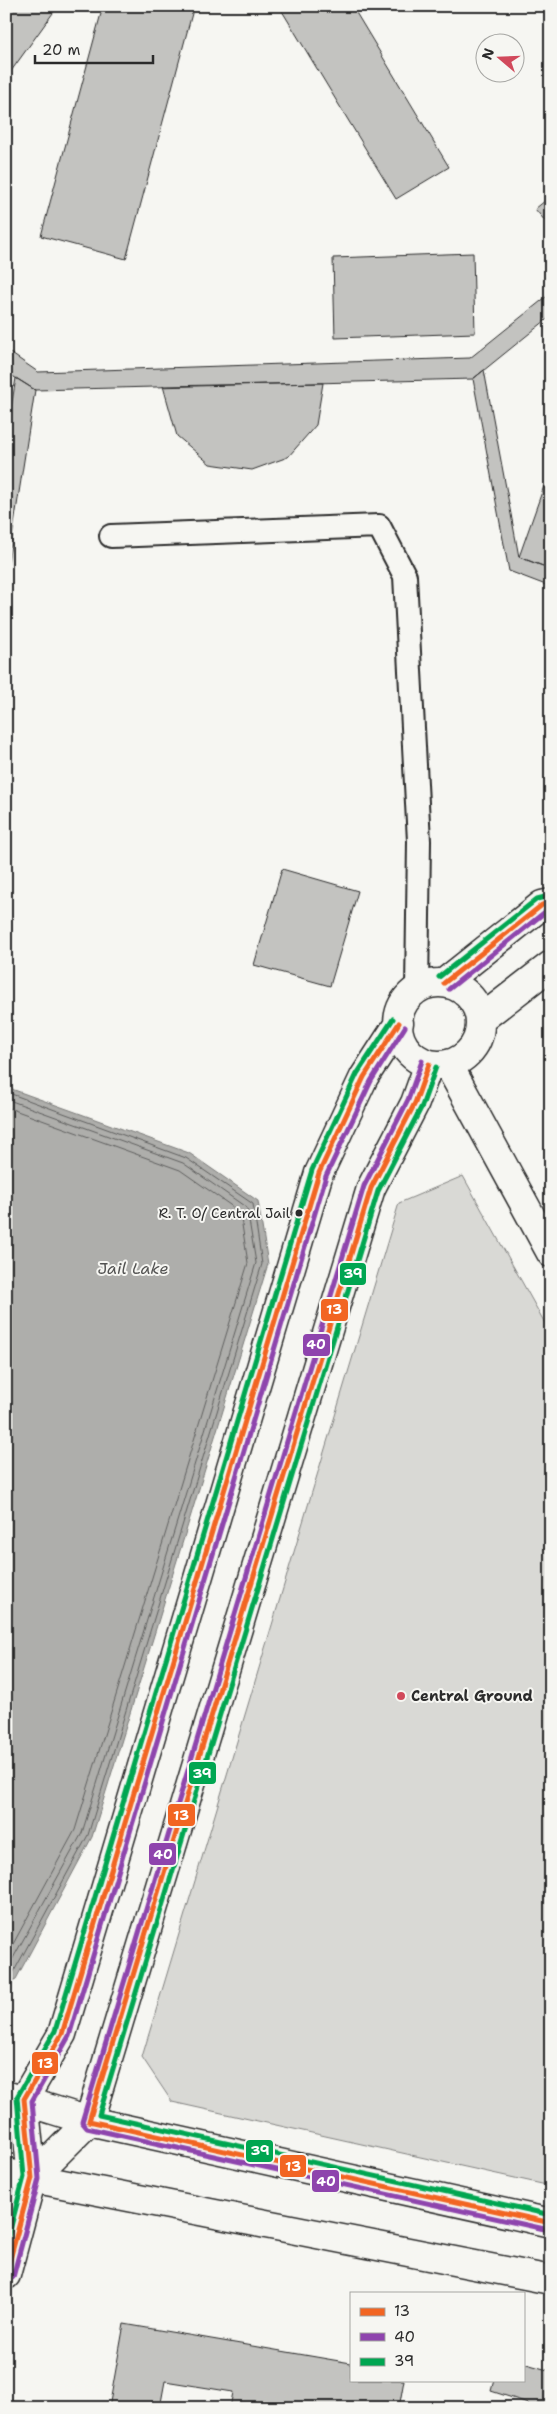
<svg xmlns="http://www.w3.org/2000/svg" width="557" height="2414" font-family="'Shantell Sans',sans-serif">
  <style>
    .park { fill: #d9d9d5; stroke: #828280 }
    .water { fill: #aeaeab; stroke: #7a7a78 }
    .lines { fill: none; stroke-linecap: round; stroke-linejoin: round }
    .shore { stroke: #5f5f5e; stroke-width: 1 }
    .building { fill: #c3c3c0; stroke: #2b2b2b }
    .lane-casing { stroke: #2b2b2b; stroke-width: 26 }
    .secondary-casing { stroke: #2b2b2b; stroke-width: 31 }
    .primary-casing { stroke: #2b2b2b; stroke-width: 31 }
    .lane { stroke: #f6f6f2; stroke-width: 22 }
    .secondary { stroke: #f6f6f2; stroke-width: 28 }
    .primary { stroke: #f6f6f2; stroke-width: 28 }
    .bus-1-casing { stroke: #f6f6f2; stroke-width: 9 }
    .bus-2-casing { stroke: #f6f6f2; stroke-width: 9 }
    .bus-3-casing { stroke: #f6f6f2; stroke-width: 9 }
    .bus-1 { stroke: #f26522; stroke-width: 5 }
    .bus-2 { stroke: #8e44ad; stroke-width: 5 }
    .bus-3 { stroke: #00a651; stroke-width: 5 }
    .bus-dot { fill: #2b2b2b; stroke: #f6f6f2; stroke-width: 2 }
    .poi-dot { fill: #d1495b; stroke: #f6f6f2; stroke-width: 2 }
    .labels { text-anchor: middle; stroke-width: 4; stroke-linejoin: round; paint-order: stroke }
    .bus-label { font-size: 14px; fill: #2b2b2b; stroke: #f6f6f2; text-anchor: end }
    .poi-label { font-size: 15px; font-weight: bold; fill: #2b2b2b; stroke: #f6f6f2; text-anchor: start }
    .water-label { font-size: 16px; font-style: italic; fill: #525251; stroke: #f6f6f2 }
    .line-badge { stroke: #f6f6f2; stroke-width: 2 }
    .badge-label { font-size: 14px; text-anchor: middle; font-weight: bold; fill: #fff }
  </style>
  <rect width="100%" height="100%" fill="#f6f6f2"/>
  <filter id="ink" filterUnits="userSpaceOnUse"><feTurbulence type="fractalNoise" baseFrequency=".02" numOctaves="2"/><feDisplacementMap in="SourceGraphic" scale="10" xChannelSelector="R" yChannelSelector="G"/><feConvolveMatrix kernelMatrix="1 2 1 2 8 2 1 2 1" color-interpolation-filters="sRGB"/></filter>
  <g filter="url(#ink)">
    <path class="park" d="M 463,1176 L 551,1334 L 551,2186 L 172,2102 L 142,2057 L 399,1203 Z"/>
    <path class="water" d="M 6,1087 L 189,1153 L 258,1201 L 268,1264 L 92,1837 L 16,1979 L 6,1984 Z"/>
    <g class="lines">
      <path class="shore" d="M 6,1092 L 186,1158 L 253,1204 L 262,1264 L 88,1835 L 12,1975 L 6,1978
        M 6,1099 L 183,1163 L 247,1208 L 256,1263 L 82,1833 L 6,1971
        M 6,1107 L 180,1170 L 240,1212 L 248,1263 L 75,1830 L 6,1957"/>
    </g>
    <path class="building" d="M 6,6 L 58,6 L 6,78 Z
      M 103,6 L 194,6 L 126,259 L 41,236 Z
      M 279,6 L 352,6 L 449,167 L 396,199 Z
      M 551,196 L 551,228 L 535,209 Z
      M 473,253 L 475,333 L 335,338 L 333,258 Z
      M 551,293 L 551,316 L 473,379 L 35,390 L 6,372 L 6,350 L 38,372 L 470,358 Z
      M 484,370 L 519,557 L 551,569 L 551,587 L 509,571 L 473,379 Z
      M 16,378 L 35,390 L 6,576 L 6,438 Z
      M 323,383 L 316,425 L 288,457 L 252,470 L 210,464 L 177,436 L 163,386 Z
      M 544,486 L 551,488 L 551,569 L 519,557 Z
      M 282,869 L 358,891 L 330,986 L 254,965 Z
      M 124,2324 L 351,2363 L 351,2380 L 404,2380 L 399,2408 L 321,2408 L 282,2401 L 281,2408 L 230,2408 L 233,2392 L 165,2381 L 160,2408 L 109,2408 Z
      M 523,2363 L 551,2371 L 551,2408 L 527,2408 L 528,2403 L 491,2391 L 494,2380 L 523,2380 Z"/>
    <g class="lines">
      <defs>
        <path id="lane" d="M 111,536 L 379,526 L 405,576 L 419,841 L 417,990"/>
        <path id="secondary" d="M 448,1064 L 551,1253
          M 89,2121 L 551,2223
          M 6,2275 L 32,2178 L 551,2280"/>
        <path id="primary" d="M 444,983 L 542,905 L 551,903
          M398 1024a41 41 0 1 1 82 0a41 41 0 1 1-82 0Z
          M 480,1020 L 551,965
          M 8,2096 L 89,2121
          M 6,2173 L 32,2178
          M 32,2178 L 24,2099 L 62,2034 L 319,1173 L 364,1077 L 399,1023
          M 32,2178 L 89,2121 L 371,1188 L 415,1103 L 429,1064"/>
      </defs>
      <use href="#lane" class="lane-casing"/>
      <use href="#secondary" class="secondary-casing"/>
      <use href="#primary" class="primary-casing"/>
      <use href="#lane" class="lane"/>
      <use href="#secondary" class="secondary"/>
      <use href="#primary" class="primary"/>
      <defs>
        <path id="bus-1" d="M 444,983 L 542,905 L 551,903
          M 429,1064 L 415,1103 L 371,1188 L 89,2121 L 551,2223
          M 6,2274 L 32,2178 L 24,2099 L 62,2034 L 319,1173 L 364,1077 L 399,1023"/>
        <path id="bus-2" d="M 449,989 L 545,912 L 551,911
          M 422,1061 L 408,1100 L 364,1186 L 82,2122 L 87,2128 L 549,2230
          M 13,2277 L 39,2179 L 32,2101 L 69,2036 L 326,1176 L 371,1081 L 405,1027"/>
        <path id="bus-3" d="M 439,977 L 537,899 L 549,896
          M 436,1067 L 422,1106 L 378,1191 L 99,2115 L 551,2215
          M 6,2245 L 24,2177 L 17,2097 L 55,2031 L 312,1170 L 357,1074 L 393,1019"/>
      </defs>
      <use href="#bus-1" class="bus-1-casing"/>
      <use href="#bus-2" class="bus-2-casing"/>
      <use href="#bus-3" class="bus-3-casing"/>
      <use href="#bus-1" class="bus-1"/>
      <use href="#bus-2" class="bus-2"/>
      <use href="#bus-3" class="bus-3"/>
    </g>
  </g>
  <circle class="bus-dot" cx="299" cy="1213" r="4.5"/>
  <circle class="poi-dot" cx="401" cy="1696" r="5"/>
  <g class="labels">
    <g class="bus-label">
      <text x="290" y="1218">R. T. O/ Central Jail</text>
    </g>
    <g class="poi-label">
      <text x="411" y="1701">Central Ground</text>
    </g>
    <g class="water-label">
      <text x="133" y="1274">Jail Lake</text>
    </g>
  </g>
  <g class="line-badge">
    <rect x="339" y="1262" width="28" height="24" rx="5" fill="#00a651"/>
    <rect x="320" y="1298" width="29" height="24" rx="5" fill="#f26522"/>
    <rect x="302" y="1333" width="29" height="24" rx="5" fill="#8e44ad"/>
    <rect x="188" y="1761" width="29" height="24" rx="5" fill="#00a651"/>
    <rect x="167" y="1803" width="29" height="24" rx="5" fill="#f26522"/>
    <rect x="148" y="1842" width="29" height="24" rx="5" fill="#8e44ad"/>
    <rect x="31" y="2051" width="28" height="24" rx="5" fill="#f26522"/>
    <rect x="245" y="2139" width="29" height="24" rx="5" fill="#00a651"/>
    <rect x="279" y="2154" width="28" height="24" rx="5" fill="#f26522"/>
    <rect x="311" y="2169" width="29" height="24" rx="5" fill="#8e44ad"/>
  </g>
  <g class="badge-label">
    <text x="353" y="1278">39</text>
    <text x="334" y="1314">13</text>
    <text x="316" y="1349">40</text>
    <text x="202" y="1778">39</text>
    <text x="181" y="1820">13</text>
    <text x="163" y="1859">40</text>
    <text x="45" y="2068">13</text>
    <text x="260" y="2155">39</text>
    <text x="293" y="2171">13</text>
    <text x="326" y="2186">40</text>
  </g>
  <rect width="557" height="2414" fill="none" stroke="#f6f6f2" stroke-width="25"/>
  <rect x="12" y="12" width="532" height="2389" fill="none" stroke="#2b2b2b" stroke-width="2" filter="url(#ink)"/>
  <rect x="350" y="2292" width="175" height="90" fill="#f6f6f2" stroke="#a5a5a2"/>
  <rect x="360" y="2308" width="25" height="8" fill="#f26522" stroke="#a5a5a2"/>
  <text x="394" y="2316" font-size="15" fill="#2b2b2b">13</text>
  <rect x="360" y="2333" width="25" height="8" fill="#8e44ad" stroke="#a5a5a2"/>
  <text x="394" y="2342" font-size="15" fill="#2b2b2b">40</text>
  <rect x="360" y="2358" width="25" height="8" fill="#00a651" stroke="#a5a5a2"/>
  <text x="394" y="2366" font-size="15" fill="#2b2b2b">39</text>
  <g transform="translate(500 58) rotate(289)"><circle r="24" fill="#f6f6f2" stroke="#a5a5a2"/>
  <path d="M0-4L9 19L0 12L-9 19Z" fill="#d1495b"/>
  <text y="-8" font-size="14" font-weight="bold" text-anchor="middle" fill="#2b2b2b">N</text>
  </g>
  <path d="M35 55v8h118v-8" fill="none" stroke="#2b2b2b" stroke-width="2.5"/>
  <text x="42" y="55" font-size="15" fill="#2b2b2b" stroke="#f6f6f2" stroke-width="4" paint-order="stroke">20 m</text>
</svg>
